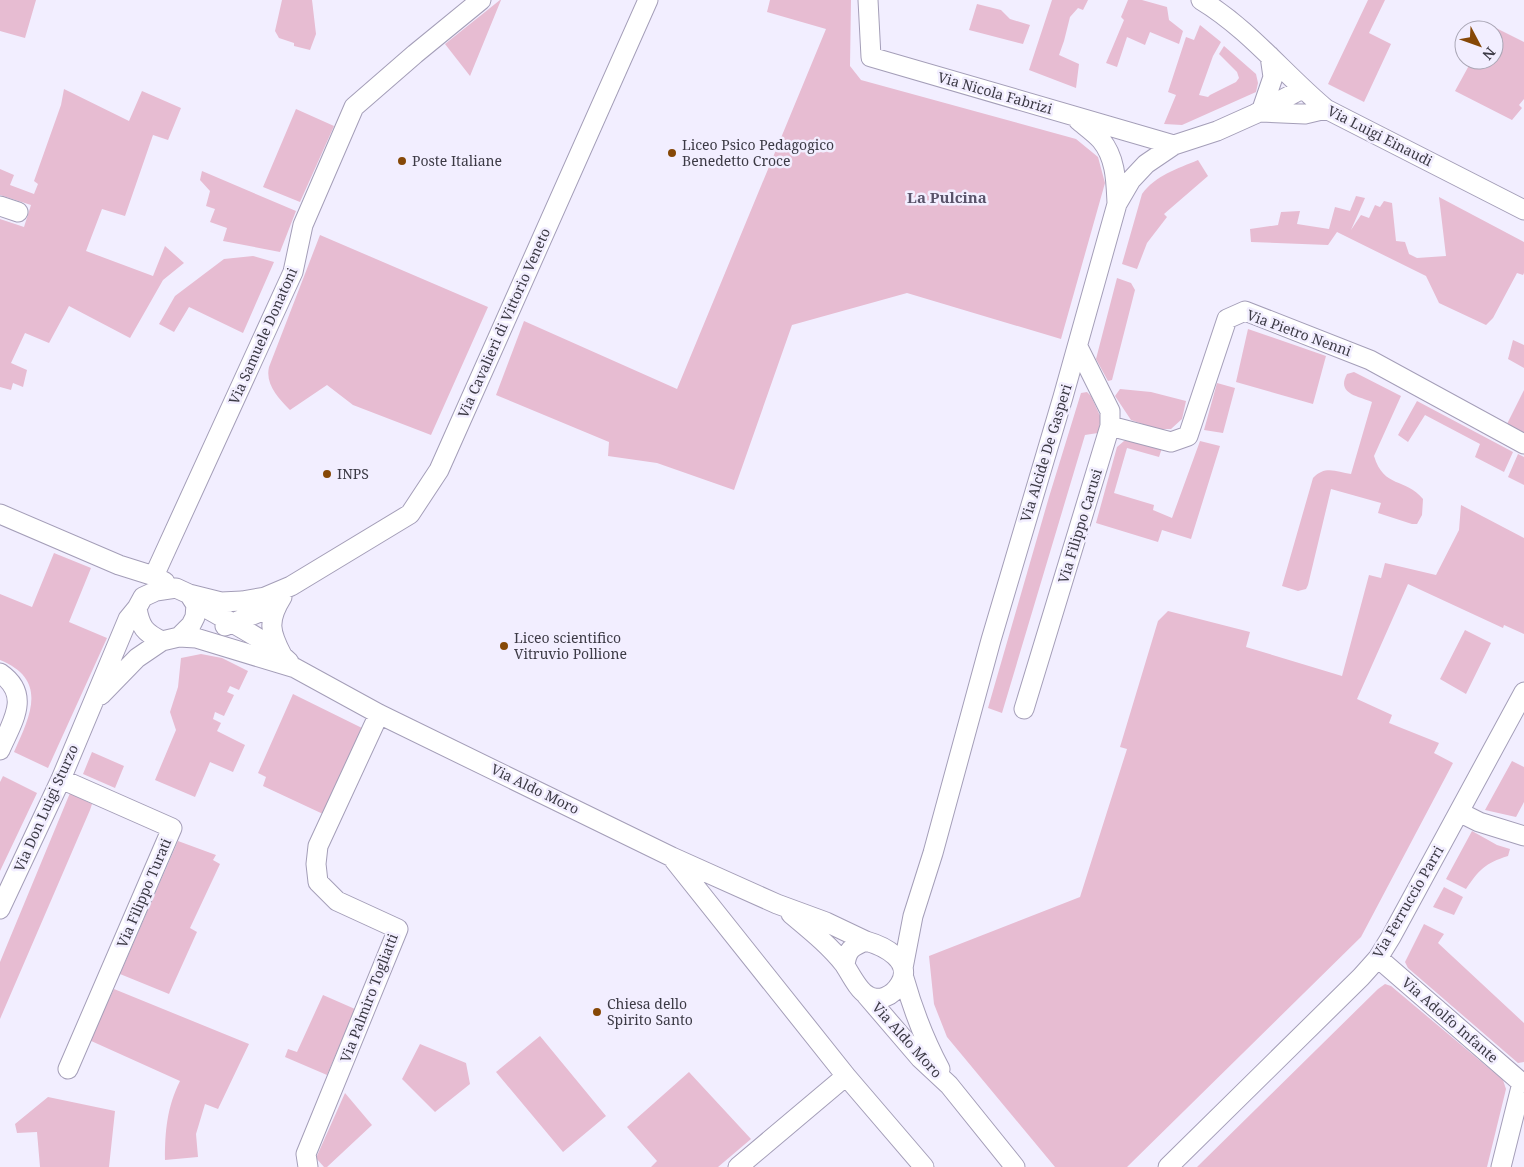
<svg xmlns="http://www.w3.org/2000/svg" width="1524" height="1167" font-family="'Noto Serif',serif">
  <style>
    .green { fill: #e7bcd2 }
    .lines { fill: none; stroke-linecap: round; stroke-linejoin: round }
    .minor-casing { stroke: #a49eb8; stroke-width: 21 }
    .minor { stroke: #fff; stroke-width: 19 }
    .poi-dot { fill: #864807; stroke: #f2eeff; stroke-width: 2 }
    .labels { text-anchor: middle; stroke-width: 5; stroke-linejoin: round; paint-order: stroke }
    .street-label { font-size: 14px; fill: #3c3a45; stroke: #f2eeff }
    .poi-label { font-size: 14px; fill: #3c3a45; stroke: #f2eeff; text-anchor: start }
    .neighbourhood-label { font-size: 15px; font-weight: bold; fill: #59536a; stroke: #f2eeff }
  </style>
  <rect width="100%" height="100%" fill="#f2eeff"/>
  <path class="green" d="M 0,0 L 36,0 L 25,38 L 0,31 Z
    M 282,0 L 312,0 L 316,34 L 310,50 L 294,46 L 294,43 L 279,38 L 275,31 Z
    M 500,0 L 501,0 L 470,76 L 445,44 Z
    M 770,0 L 851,0 L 850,66 L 861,80 L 1076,139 L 1098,157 L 1105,183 L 1061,339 L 907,293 L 792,325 L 734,490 L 657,463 L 608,456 L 609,442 L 496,395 L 524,321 L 677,389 L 826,29 L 767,12 Z
    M 1052,0 L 1088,0 L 1083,10 L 1078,8 L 1070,17 L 1064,41 L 1059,55 L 1079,64 L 1076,88 L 1029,70 Z
    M 1128,0 L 1142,0 L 1167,7 L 1169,20 L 1183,31 L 1179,44 L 1150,32 L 1145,45 L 1127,37 L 1117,67 L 1106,63 L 1124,20 L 1121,17 Z
    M 1368,0 L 1385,0 L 1369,33 L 1391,44 L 1364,102 L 1328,84 Z
    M 977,4 L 1001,10 L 1010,19 L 1030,25 L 1023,44 L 969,30 Z
    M 1200,25 L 1221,42 L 1213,56 L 1199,95 L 1208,97 L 1210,95 L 1236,82 L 1239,78 L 1237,72 L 1219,54 L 1224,46 L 1256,74 L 1258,83 L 1256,92 L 1182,125 L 1164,124 L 1176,95 L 1168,92 L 1186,37 L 1194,40 Z
    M 1490,25 L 1524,42 L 1524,99 L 1519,105 L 1522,108 L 1512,120 L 1455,91 L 1472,60 L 1494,60 L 1494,30 L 1487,30 Z
    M 64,89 L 129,121 L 142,91 L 181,108 L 168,140 L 153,135 L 125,216 L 102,209 L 86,251 L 153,276 L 165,246 L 184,263 L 163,280 L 130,338 L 69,306 L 49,343 L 25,333 L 11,363 L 27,370 L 23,387 L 13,383 L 11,390 L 0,387 L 0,219 L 24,227 L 31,205 L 0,195 L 0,169 L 14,175 L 10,185 L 34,194 L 38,184 L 34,181 L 61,105 Z
    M 296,109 L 334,126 L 300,202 L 263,187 Z
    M 1198,160 L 1208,176 L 1164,214 L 1167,217 L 1147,243 L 1137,269 L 1122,264 L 1142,194 C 1156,175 1177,169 1198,160 Z
    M 202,171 L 296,211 L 280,252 L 223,241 L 227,228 L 210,222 L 215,209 L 206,206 L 210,191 L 200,180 Z
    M 1356,196 L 1365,198 L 1351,230 L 1361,215 L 1369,218 L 1375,205 L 1380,207 L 1384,201 L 1392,203 L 1396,241 L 1405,242 L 1409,254 L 1417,258 L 1446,256 L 1439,197 L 1524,242 L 1524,273 L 1523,275 L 1517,273 L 1493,318 L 1486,325 L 1439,303 L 1426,276 L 1337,232 L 1328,245 L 1251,242 L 1250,229 L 1278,225 L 1281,212 L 1300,211 L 1297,224 L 1329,229 L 1335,207 L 1350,211 Z
    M 320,235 L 488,307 L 431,435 L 353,405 L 327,385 L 290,410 C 278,398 265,384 269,367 Z
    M 253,256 L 274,262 L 243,333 L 189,307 L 174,332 L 159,324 L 175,296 L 224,259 Z
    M 1117,278 L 1131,283 L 1135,290 L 1112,380 L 1108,381 L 1096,359 Z
    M 1248,329 L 1326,356 L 1313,404 L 1236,382 Z
    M 1513,340 L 1524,345 L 1524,368 L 1508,359 Z
    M 1354,372 L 1401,396 L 1374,456 C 1384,489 1405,477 1423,499 L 1422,515 L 1417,524 L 1412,524 L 1378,513 L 1381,503 L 1331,489 L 1308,585 L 1306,589 L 1298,591 L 1282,586 L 1313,478 C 1325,465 1337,472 1351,474 L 1372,402 C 1358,396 1336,394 1347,374 Z
    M 1217,383 L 1235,388 L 1223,433 L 1204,430 Z
    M 1120,389 L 1151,392 L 1186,401 L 1182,419 L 1171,429 L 1157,429 L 1131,420 L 1115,396 Z
    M 1524,390 L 1524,433 L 1523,434 L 1507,424 Z
    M 1087,392 L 1091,396 L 1101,418 L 1098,433 L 1085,435 L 1002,713 L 988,708 L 1049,497 L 1081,393 Z
    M 1417,401 L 1513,452 L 1504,472 L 1475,457 L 1480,444 L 1425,415 L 1408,442 L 1398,435 Z
    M 1124,441 L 1136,441 L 1162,448 L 1159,457 L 1127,448 L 1114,493 L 1154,505 L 1153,510 L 1172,518 L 1200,441 L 1220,446 L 1191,539 L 1162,530 L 1158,542 L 1096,523 L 1117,447 Z
    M 1518,454 L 1524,457 L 1524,485 L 1508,477 Z
    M 1461,505 L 1524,538 L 1524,634 L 1504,625 L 1503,628 L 1408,584 L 1357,699 L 1392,715 L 1389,723 L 1439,743 L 1434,753 L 1453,763 L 1361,937 L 1127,1167 L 1055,1167 L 947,1037 L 934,1004 L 929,956 L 1080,897 L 1127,749 L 1120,747 L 1158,621 L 1168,611 L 1250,632 L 1246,647 L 1342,676 L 1369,575 L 1381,578 L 1385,563 L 1436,575 L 1459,530 Z
    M 54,553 L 91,568 L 69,622 L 107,638 L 48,768 L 14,752 C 30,716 49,680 0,660 L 0,594 L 32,607 Z
    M 1465,630 L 1491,643 L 1466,694 L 1440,679 Z
    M 201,654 L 222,658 L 248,671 L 239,690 L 230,686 L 227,692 L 234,695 L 224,716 L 215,712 L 213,719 L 221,723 L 217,731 L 245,745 L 233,772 L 210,762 L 195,797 L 155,780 L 176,730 L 170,712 L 178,687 L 181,658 Z
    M 293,694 L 362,728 L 323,814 L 263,786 L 266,777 L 258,773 Z
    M 92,752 L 124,766 L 115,788 L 83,774 Z
    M 1512,761 L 1524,767 L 1524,802 L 1516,817 L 1485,810 Z
    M 3,776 L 37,793 L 0,871 L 0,782 Z
    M 70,793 L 92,804 L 90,810 L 0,1019 L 0,962 Z
    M 1472,831 L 1497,845 L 1510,849 L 1508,856 C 1485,863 1479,870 1466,889 L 1446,879 Z
    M 178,841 L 216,855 L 213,860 L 220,864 L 190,928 L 197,932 L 169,994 L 120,974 Z
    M 1444,887 L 1463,897 L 1454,915 L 1433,907 Z
    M 1424,924 L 1444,934 L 1438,943 L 1524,1023 L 1524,1062 L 1518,1063 L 1408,968 L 1405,962 Z
    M 1385,984 L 1391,986 L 1503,1080 L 1506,1089 L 1487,1167 L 1197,1167 L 1378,989 Z
    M 114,989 L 249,1044 L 218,1109 L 205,1104 L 196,1134 L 198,1157 L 165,1160 C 165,1131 167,1107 180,1081 L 89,1040 Z
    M 323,995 L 355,1009 L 327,1075 L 285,1057 L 288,1049 L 297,1052 Z
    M 540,1036 L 606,1116 L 563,1152 L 496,1072 Z
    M 420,1044 L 466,1063 L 470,1084 L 435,1112 L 402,1079 Z
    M 689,1072 L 751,1139 L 718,1167 L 651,1167 L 657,1161 L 627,1127 Z
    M 345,1093 L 372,1125 L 327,1167 L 324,1167 L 316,1158 Z
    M 48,1097 L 115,1111 L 109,1167 L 40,1167 L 37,1132 L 17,1133 L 15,1124 Z"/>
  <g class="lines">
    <defs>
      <path id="minor" d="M 868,0 L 871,57 L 1174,145
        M 1201,0 C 1249,29 1284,74 1326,109 L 1524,210
        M 1261,112 L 1305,114 L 1326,109
        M 1261,112 L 1273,77 L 1270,56
        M 1078,120 C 1085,126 1095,133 1101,140 C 1116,158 1116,182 1117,203
        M 0,206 L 18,212
        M 1110,426 L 1171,442 L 1188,436 L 1227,319 L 1245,311 L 1370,360 L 1524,444
        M 0,514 L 119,565 L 154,576 L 165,582
        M 154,576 L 293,272 L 303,225 L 354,107 L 415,54 L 481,0
        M 189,594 L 221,602 L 242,601 L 265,597 L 291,586 L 410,514 L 439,470 L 648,0
        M 282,597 C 267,621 270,632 282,655
        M 196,605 L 202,606 C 230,622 267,640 289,662
        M 225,626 L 260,612 L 280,600
        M 179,637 L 196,638 L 295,668 L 379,714 L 672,857 L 777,904 L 826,922 L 866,941
        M 0,673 C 32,695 12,722 0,750
        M 101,695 L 137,658 L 162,641 L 179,637 L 191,625 L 195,617 L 196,605 L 189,594 L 176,588 L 156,591 L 143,597 L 137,608 C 140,627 145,633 162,641
        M 1024,709 L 1110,426 L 1110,411 L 1078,347
        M 61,779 L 172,828 L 68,1069
        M 1459,812 L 1479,822 L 1524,836
        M 674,860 L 846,1076
        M 0,909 L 61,779 L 128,619 L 137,608
        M 791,914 C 810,930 829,945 844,964 C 850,973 858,990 867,995 C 872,999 880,999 885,997 C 891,995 897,989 900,984 C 914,961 884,946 866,941 C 851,947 847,950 845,965
        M 1378,958 L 1522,1083
        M 903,968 L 913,916 L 933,853 L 991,640 L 1063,397 L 1117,204 L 1131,180 L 1146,164 L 1174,145 L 1217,131 L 1255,114 L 1302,89
        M 904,978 C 913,1010 924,1039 940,1069
        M 866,995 L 920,1058 L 949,1085 L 1015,1167
        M 308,1167 L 306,1154 L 398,929 L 337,901 L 318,882 L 316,864 L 318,846 L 379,714
        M 738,1167 L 846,1076 L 924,1167
        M 1168,1167 L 1361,977 L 1378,958 L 1391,937 L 1524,692
        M 1501,1167 L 1522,1083 L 1524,1082"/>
    </defs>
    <use href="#minor" class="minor-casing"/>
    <use href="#minor" class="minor"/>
  </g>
  <g class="poi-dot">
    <circle cx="672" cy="153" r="5"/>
    <circle cx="402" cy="161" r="5"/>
    <circle cx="327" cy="474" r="5"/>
    <circle cx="504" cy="646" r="5"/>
    <circle cx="597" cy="1012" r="5"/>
  </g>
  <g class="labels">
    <g class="street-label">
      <text transform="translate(995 93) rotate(16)" y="5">Via Nicola Fabrizi</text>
      <text transform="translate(1380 136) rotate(27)" y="5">Via Luigi Einaudi</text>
      <text transform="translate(504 323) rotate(-66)" y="5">Via Cavalieri di Vittorio Veneto</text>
      <text transform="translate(1299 333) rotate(20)" y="5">Via Pietro Nenni</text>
      <text transform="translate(263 336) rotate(-66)" y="5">Via Samuele Donatoni</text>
      <text transform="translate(1046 453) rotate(-73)" y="5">Via Alcide De Gasperi</text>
      <text transform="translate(1080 526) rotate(-73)" y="5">Via Filippo Carusi</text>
      <text transform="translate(535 789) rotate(26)" y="5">Via Aldo Moro</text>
      <text transform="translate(46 808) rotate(-66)" y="5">Via Don Luigi Sturzo</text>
      <text transform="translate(144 893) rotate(-67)" y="5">Via Filippo Turati</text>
      <text transform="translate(1408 902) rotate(-60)" y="5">Via Ferruccio Parri</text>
      <text transform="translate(369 998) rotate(-69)" y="5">Via Palmiro Togliatti</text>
      <text transform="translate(1450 1020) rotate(41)" y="5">Via Adolfo Infante</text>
      <text transform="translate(907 1040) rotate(48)" y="5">Via Aldo Moro</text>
    </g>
    <g class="poi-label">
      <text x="682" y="150">Liceo Psico Pedagogico<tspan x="682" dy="16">Benedetto Croce</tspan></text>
      <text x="412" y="166">Poste Italiane</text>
      <text x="337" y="479">INPS</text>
      <text x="514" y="643">Liceo scientifico<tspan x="514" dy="16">Vitruvio Pollione</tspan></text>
      <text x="607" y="1009">Chiesa dello<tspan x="607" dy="16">Spirito Santo</tspan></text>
    </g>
    <g class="neighbourhood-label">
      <text x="947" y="203">La Pulcina</text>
    </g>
  </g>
  <g transform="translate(1479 45) rotate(131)"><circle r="24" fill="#f2eeff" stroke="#a9a6b5"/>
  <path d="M0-4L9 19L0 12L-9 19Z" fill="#864807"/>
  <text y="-8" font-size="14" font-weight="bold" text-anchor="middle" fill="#3c3a45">N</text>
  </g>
</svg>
